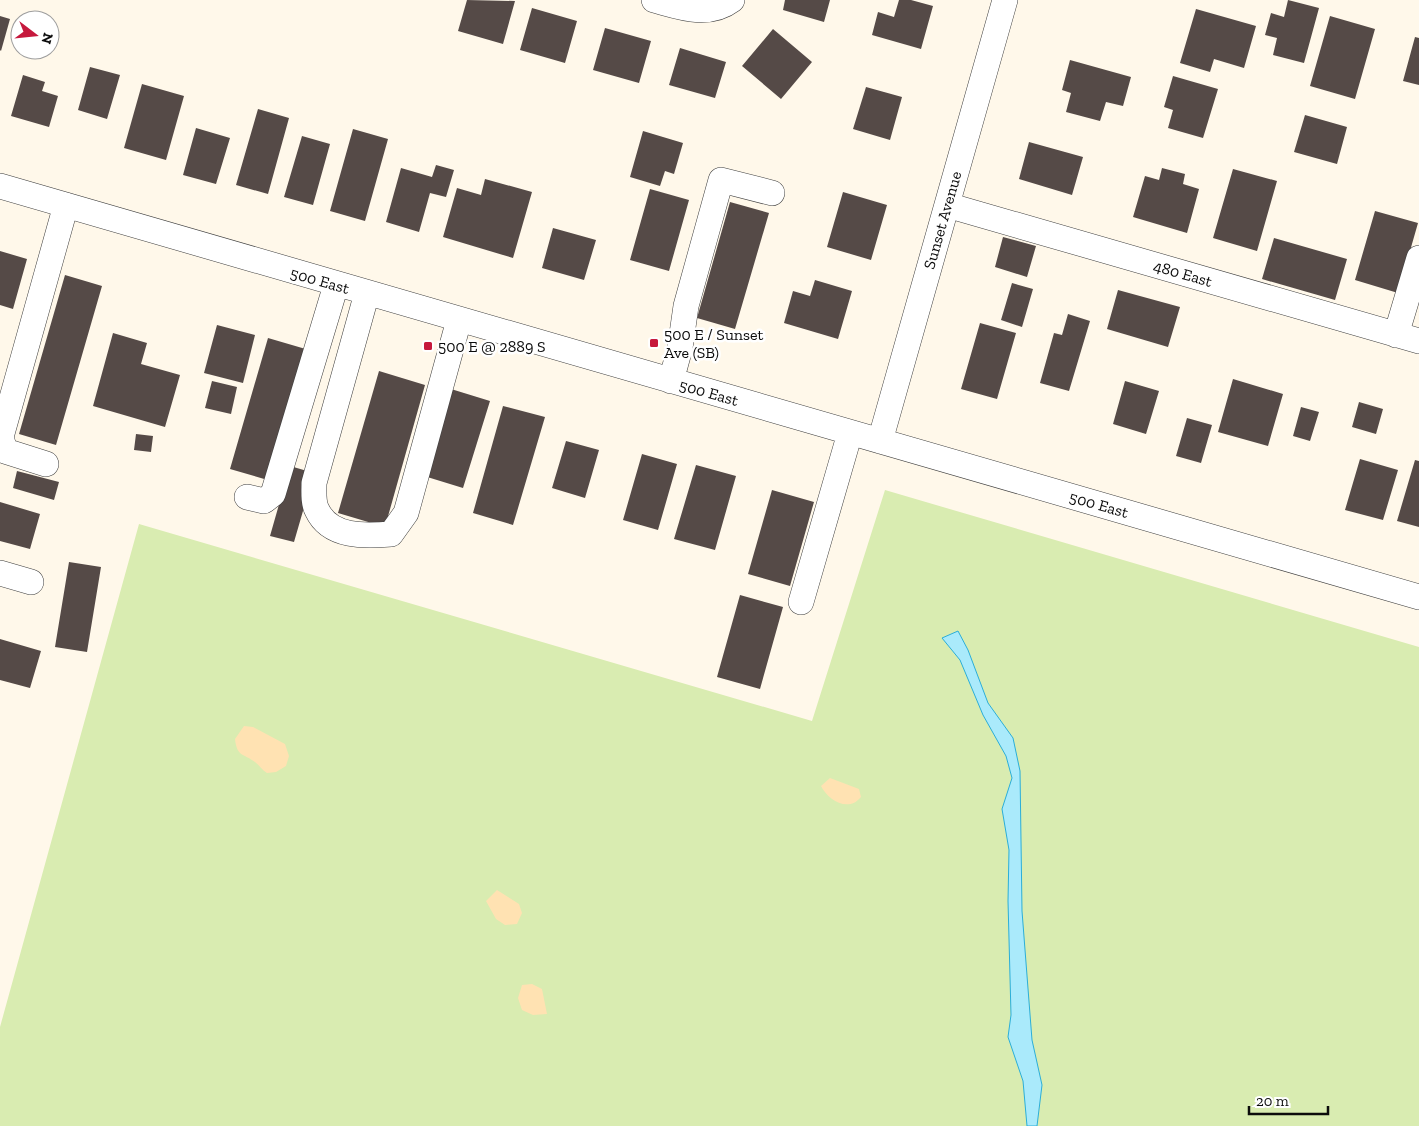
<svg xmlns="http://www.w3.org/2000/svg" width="1419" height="1126" font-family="'Zilla Slab',serif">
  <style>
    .green { fill: #d9ecb1 }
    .sand { fill: #ffe2b2 }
    .water { fill: #aaeafb; stroke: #2baed8 }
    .building { fill: #554a47 }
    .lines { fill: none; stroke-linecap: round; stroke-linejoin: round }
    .minor-casing { stroke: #3f3f3f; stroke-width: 26 }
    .minor { stroke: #fff; stroke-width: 25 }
    .poi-dot { fill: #c6193d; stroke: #fff; stroke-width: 2 }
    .labels { text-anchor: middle; stroke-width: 5; stroke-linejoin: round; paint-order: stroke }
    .street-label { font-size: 16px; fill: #0c0c0c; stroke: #fff }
    .poi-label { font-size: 16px; fill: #0c0c0c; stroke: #fff; text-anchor: start }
  </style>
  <rect width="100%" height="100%" fill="#fff8ea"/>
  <path class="green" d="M 885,490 L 1419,647 L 1419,1126 L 0,1126 L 0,1027 L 139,524 L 812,721 Z"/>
  <path class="sand" d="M 244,726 L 253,727 L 285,744 L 289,756 L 286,766 L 276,772 L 267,773 C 262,770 259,765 255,762 C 243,753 237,757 235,739 Z
    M 830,778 L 859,789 L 861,797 C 848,813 828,800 821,786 Z
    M 497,890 L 519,904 L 522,913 L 517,924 L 505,925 L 496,919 L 486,901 Z
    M 532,984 L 542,989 L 547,1014 L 533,1015 L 522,1010 L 518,998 L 522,985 Z"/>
  <path class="water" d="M 958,631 L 968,650 L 988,703 L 1013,738 L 1020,771 L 1022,911 L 1032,1040 L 1042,1085 L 1037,1126 L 1027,1126 L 1023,1081 L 1008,1037 L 1011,1015 L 1008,901 L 1009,850 L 1002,809 L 1012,778 L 1006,756 L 983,715 L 960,660 L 942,638 Z"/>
  <path class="building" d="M 467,0 L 515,1 L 503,44 L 458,31 Z
    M 785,0 L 830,0 L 824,22 L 783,10 Z
    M 899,0 L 911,0 L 933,6 L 921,49 L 872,35 L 878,12 L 894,17 Z
    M 1288,0 L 1319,8 L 1304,63 L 1273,55 L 1277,38 L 1265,35 L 1271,13 L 1284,17 Z
    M 532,8 L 577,21 L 565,63 L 520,50 Z
    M 1196,9 L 1256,26 L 1244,68 L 1214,59 L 1210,72 L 1180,63 Z
    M 0,16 L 10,19 L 1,51 L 0,50 Z
    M 1330,16 L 1375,29 L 1355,99 L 1310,86 Z
    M 605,28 L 651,41 L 639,83 L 593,70 Z
    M 773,29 L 812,62 L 781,99 L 742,66 Z
    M 1415,37 L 1419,38 L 1419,85 L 1403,81 Z
    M 680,48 L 726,62 L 715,98 L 669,85 Z
    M 1070,60 L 1131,77 L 1123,106 L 1106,102 L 1100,121 L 1066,112 L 1071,93 L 1062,90 Z
    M 90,67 L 120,75 L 107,119 L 78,110 Z
    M 23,75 L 45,82 L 42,91 L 58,96 L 49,127 L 11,116 Z
    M 1173,76 L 1218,89 L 1203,138 L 1168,128 L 1173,110 L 1164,107 Z
    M 142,84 L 184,96 L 166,160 L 124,148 Z
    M 866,87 L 902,97 L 890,140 L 853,129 Z
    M 258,109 L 289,118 L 268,194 L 236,185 Z
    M 1305,115 L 1347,127 L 1337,164 L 1294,152 Z
    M 196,128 L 230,138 L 216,184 L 183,175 Z
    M 353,129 L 388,139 L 365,221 L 330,211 Z
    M 643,131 L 683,143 L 674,174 L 665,171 L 660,186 L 630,177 Z
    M 302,136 L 330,144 L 313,205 L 284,197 Z
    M 1029,142 L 1083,157 L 1072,195 L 1019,179 Z
    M 436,165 L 454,170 L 446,197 L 430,193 L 419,232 L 386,222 L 401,168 L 432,177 Z
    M 1162,168 L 1185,174 L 1183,184 L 1199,189 L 1187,233 L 1133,217 L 1145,176 L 1159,180 Z
    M 1233,169 L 1277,181 L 1257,251 L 1213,238 Z
    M 485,179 L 532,192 L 513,258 L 443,237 L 457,188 L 481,195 Z
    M 650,189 L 689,200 L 669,271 L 630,260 Z
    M 843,192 L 887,205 L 871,260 L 827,247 Z
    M 730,202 L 769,213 L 735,329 L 697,318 Z
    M 1375,211 L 1418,223 L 1398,293 L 1355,280 Z
    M 553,228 L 596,240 L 584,280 L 542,268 Z
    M 1003,237 L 1036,246 L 1027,277 L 995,267 Z
    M 1274,238 L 1347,259 L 1335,300 L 1262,279 Z
    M 0,251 L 27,259 L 13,309 L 0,305 Z
    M 65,275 L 102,286 L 56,445 L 19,434 Z
    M 815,280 L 852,291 L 838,339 L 784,323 L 793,291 L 810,296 Z
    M 1012,283 L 1033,289 L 1022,327 L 1001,320 Z
    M 1118,290 L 1180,307 L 1168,347 L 1107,329 Z
    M 1068,314 L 1090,321 L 1069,391 L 1040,383 L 1054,333 L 1062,335 Z
    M 980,323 L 1016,333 L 997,399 L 961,389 Z
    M 217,325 L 255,335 L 243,383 L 204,373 Z
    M 113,333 L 147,343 L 141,364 L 180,375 L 165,427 L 93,406 Z
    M 268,338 L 309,350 L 271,481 L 230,469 Z
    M 379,371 L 425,385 L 385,527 L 338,513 Z
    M 1233,379 L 1283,394 L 1268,446 L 1218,432 Z
    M 212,381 L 237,387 L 231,414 L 205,408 Z
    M 1125,381 L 1159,391 L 1146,434 L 1113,424 Z
    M 451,389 L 490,401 L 463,488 L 424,476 Z
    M 1359,402 L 1383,409 L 1376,434 L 1352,427 Z
    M 503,406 L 545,417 L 513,525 L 473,513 Z
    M 1301,407 L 1319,412 L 1310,441 L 1293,436 Z
    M 1187,418 L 1212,425 L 1201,463 L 1176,456 Z
    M 136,434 L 153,436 L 151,452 L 134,450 Z
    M 566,441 L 599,450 L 585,498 L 552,488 Z
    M 642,454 L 677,464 L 658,530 L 623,520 Z
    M 1360,459 L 1398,470 L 1383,520 L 1345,510 Z
    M 1415,460 L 1419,461 L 1419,527 L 1397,521 Z
    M 696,465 L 736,476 L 715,550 L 674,539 Z
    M 290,466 L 314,473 L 294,542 L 270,536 Z
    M 17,471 L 59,482 L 54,500 L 13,488 Z
    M 772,490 L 814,502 L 790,586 L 748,574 Z
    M 0,502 L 40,514 L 30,549 L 0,541 Z
    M 69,562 L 101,567 L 87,652 L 55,647 Z
    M 740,595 L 783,607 L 760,689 L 717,677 Z
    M 0,639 L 41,651 L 30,688 L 0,680 Z"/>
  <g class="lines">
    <defs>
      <path id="minor" d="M 654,0 C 680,7 708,18 732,0
        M 0,186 L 1419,597
        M 947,205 L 1419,341
        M 367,293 L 314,483 C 314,491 313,503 317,510 C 330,538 365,536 391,534 L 406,513 L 459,320
        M 1396,335 L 1419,258
        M 671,381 L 680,348 L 686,306 L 721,180 L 772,193
        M 880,441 L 1005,0
        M 46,464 L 5,451 L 1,437 L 66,205
        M 247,497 L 264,501 L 273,494 L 336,285
        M 0,573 L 31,582
        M 801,602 L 850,433"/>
    </defs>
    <use href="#minor" class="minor-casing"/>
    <use href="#minor" class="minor"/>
  </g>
  <g class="poi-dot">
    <rect x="649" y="338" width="10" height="10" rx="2.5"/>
    <rect x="423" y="341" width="10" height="10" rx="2.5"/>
  </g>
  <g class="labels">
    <g class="street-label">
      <text transform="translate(942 220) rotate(-74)" y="6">Sunset Avenue</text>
      <text transform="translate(1183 273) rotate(16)" y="6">480 East</text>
      <text transform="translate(320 280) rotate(16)" y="6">500 East</text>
      <text transform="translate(709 392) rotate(16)" y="6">500 East</text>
      <text transform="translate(1099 504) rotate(16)" y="6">500 East</text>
    </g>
    <g class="poi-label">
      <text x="664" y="340">500 E / Sunset<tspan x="664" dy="18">Ave (SB)</tspan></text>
      <text x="438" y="352">500 E @ 2889 S</text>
    </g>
  </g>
  <g transform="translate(35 35) rotate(106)"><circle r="24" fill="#ffffff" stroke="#9e9e9e"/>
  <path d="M0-4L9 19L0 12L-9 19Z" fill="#c6193d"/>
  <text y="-8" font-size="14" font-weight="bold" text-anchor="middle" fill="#0c0c0c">N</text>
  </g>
  <path d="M1249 1106v8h79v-8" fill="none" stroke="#0c0c0c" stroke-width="2.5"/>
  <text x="1256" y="1106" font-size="15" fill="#0c0c0c" stroke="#ffffff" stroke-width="4" paint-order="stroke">20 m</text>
</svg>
